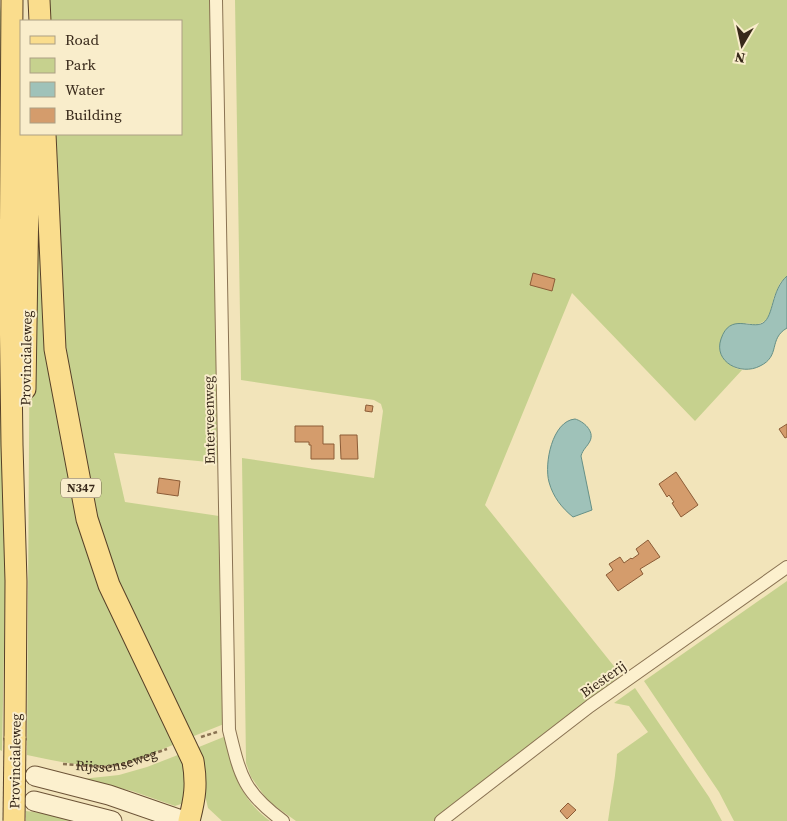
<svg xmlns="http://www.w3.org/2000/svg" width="787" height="821" font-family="'Source Serif 4',serif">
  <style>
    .green { fill: #c6d18e }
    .water { fill: #9fc2b9; stroke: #669087 }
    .building { fill: #d49c6c; stroke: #8c5c37 }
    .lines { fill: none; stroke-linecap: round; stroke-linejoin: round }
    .street-casing { stroke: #8a7353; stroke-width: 14 }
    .secondary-casing { stroke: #6c5337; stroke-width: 21 }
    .primary-casing { stroke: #574028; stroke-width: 23 }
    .path { stroke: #8a7353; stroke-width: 2.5; stroke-dasharray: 4 2.5; stroke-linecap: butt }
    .street { stroke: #fcf0ce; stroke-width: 12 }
    .secondary { stroke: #fcf0ce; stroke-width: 19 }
    .primary { stroke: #fadd8d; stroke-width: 21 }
    .primary-bridge-casing { stroke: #574028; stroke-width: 23; stroke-linecap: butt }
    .primary-bridge { stroke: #fadd8d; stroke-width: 21 }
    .labels { text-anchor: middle; stroke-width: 4; stroke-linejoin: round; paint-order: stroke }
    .shield { fill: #f9edcb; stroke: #72644f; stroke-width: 1 }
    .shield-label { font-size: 12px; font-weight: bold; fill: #38291a }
    .street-label { font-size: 14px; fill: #38291a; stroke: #f9edcb }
  </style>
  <rect width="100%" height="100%" fill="#f2e4ba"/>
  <path class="green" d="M 2,0 L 6,550 L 2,751 L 0,750 L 0,12 Z
    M 46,0 L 211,0 L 219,463 L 114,453 L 125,502 L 219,516 L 222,711 L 224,724 L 189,738 L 122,594 L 98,521 L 74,401 L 63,325 L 51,134 L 181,134 L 181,21 L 46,21 Z
    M 235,0 L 787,0 L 787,276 L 780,283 L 774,297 L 769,316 L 765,321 L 756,325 L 747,323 L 728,328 L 721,339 L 721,353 L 735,368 L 742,370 L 695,421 L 572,293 L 485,505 L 621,675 L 434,821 L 296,821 L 268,801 L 251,777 L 246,763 L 242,458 L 374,478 L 383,411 L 381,404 L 374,400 L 241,380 Z
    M 31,136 L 69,452 L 178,743 C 159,750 139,761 119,764 C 88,769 57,761 27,755 Z
    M 787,581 L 787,821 L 734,821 L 719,792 L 644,681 Z
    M 635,688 L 709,797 L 722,821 L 608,821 C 611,798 616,777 617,754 L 648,732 L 629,706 L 614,703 Z
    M 226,736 C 231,770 241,800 270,821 L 222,821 L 208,808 L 194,749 Z
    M 183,753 L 188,797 L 181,804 L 175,806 L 132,791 L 82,779 L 119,775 L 147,767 Z
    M 26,811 L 56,815 L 79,821 L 26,821 Z"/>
  <path class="water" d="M 787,276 L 787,328 C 768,339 781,356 760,366 C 741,376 713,362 721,339 C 730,312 751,330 763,323 C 774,316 771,290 787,276 Z
    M 575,419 C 583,421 595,431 590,441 C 587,447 583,449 581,456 L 592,510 L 573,517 C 562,508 553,497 549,482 C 544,464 552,421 575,419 Z"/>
  <path class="building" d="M 533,273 L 555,279 L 552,291 L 530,285 Z
    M 366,405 L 373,406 L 372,412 L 365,411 Z
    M 787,424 L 787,437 L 785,438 L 779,429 Z
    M 295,426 L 323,426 L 323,444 L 334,444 L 334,459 L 311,459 L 311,445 L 309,445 L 309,442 L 295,442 Z
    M 340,435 L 357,435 L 358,459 L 341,459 Z
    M 676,472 L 698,505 L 681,517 L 672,503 L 674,502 L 669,495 L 667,497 L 659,484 Z
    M 159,478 L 180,481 L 178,496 L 157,493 Z
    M 648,540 L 660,557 L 640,569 L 643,574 L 618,591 L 606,575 L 613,570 L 609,564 L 620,557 L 624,563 L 631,558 L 632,559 L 639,554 L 636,549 Z
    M 568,803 L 576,810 L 567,819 L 560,811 Z"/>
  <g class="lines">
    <defs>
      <path id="street" d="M 216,0 L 229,730 C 240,775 243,792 283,821
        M 441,821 L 590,706 L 787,567"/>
      <path id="secondary" d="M 35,776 L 109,795 L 184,821
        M 34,801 L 112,821"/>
      <path id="primary" d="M 12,0 L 10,298 L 12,445 L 16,581 L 15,738
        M 39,0 L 40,21
        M 45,134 L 55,349 L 87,519 L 109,585 L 193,761 C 197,784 195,798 189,821
        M 25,389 L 29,134"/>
    </defs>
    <use href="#street" class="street-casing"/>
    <use href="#secondary" class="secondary-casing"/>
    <use href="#primary" class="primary-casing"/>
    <g class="path">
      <path d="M 201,737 L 217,732"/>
      <path id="s1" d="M 63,764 L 105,767 L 123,764 L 167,749"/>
    </g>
    <use href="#street" class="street"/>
    <use href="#secondary" class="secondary"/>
    <use href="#primary" class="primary"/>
    <defs>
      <path id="primary-bridge" d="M 14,821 L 15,738"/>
    </defs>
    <use href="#primary-bridge" class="primary-bridge-casing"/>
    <use href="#primary-bridge" class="primary-bridge"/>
  </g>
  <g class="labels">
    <rect class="shield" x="61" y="478.5" width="40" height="19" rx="4"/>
    <g class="shield-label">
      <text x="81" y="492">N347</text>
    </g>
    <g class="street-label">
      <text transform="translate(26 358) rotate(-89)" y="5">Provincialeweg</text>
      <text transform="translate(209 420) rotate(-91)" y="5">Enterveenweg</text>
      <text transform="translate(603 679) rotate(-35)" y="5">Biesterij</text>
      <text dy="5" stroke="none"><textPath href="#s1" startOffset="54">Rijssenseweg</textPath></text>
      <text transform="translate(15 761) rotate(-89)" y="5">Provincialeweg</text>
    </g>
  </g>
  <rect x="20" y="20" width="162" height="115" fill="#f9edcb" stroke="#ac9f84"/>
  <rect x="30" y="36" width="25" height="8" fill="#fadd8d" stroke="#ac9f84"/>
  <text x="65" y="45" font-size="15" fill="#38291a">Road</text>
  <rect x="30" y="58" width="25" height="15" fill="#c6d18e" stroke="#ac9f84"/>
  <text x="65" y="70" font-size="15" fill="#38291a">Park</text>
  <rect x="30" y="82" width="25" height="15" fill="#9fc2b9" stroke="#ac9f84"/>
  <text x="65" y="95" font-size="15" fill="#38291a">Water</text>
  <rect x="30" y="108" width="25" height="15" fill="#d49c6c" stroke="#ac9f84"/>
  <text x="65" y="120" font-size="15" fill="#38291a">Building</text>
  <g transform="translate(742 45) rotate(189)" stroke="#f9edcb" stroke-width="4" paint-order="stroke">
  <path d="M0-4L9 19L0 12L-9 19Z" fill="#38291a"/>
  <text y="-8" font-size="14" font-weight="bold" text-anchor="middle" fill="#38291a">N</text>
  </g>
</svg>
